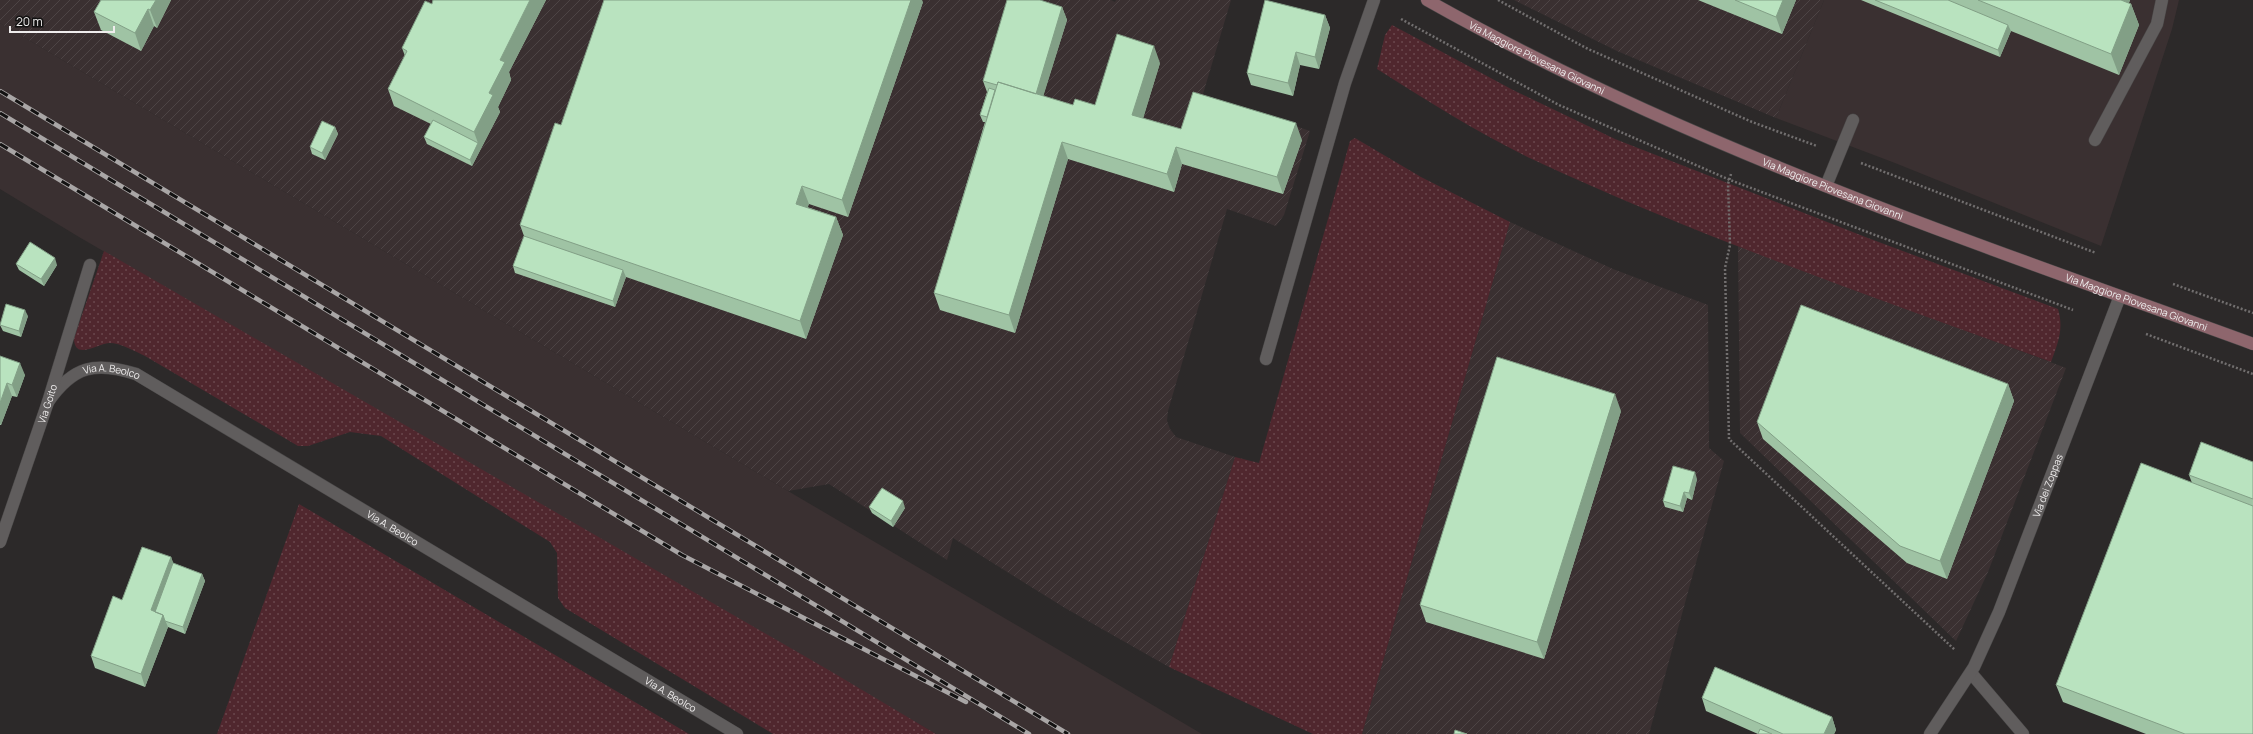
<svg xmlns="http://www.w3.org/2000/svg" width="2253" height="734" font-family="Manrope,sans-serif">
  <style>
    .built { fill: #3a3031 }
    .industrial { fill: url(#industrial-furrows) }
    .grass { fill: url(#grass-dots) }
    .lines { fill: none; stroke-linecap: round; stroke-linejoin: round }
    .lane-casing { stroke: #494747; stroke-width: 13 }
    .street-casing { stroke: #494747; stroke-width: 13 }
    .secondary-casing { stroke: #494747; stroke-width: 13 }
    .path { stroke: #726f6f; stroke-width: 2.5; stroke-dasharray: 2 2; stroke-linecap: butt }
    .lane { stroke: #605d5d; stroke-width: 12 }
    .street { stroke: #605d5d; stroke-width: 12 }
    .secondary { stroke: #8e666d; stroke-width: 12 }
    .rail-casing { stroke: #a9a6a6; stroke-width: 4.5 }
    .rail { stroke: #131212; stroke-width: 3; stroke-dasharray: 9; stroke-linecap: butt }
    .wall { fill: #9fc3a4 }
    .shaded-wall { fill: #829f86 }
    .building { fill: #b9e3bf; stroke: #829f86 }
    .labels { text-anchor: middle; stroke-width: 4; stroke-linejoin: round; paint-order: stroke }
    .street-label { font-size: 10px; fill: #efeded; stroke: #131212 }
  </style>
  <defs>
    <pattern id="industrial-furrows" width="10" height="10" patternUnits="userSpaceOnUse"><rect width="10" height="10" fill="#3a3031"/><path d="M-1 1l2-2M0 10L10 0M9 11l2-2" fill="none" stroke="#4d4445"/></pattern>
    <pattern id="grass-dots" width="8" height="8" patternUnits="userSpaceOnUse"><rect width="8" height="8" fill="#50272e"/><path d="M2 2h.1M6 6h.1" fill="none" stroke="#6a474d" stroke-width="1.8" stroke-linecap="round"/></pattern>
  </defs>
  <rect width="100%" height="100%" fill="#2c2929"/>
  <path class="built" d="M 1824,0 L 2179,0 L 2172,29 L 2101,246 L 1895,163 L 1776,118 Z
    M 0,23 L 788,491 L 1202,734 L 936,734 L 79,237 L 0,189 Z"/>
  <path class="industrial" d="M 0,0 L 1111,0 L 1115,2 L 1116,0 L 1231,0 L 1203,94 L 1310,131 L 1284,215 L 1276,226 L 1227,209 L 1168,411 L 1167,421 L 1170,429 L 1176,437 L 1235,457 L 1169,667 L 1065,608 L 953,538 L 947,560 L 829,484 L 788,491 L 0,23 Z
    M 1514,0 L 1824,0 L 1776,118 L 1617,51 Z
    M 1510,222 L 1613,269 L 1708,305 L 1709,448 L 1724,461 L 1649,734 L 1362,734 Z
    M 1738,246 L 2066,368 L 1988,572 L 1956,641 L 1740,433 Z"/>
  <path class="grass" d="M 1392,25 L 1513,90 L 1615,139 L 1868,238 L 2058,309 C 2064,329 2058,343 2051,362 C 1877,298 1701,238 1534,160 C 1479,134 1428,101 1377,69 L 1385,35 Z
    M 1355,138 L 1421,177 L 1510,222 L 1362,734 L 1313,734 L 1169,667 L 1235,457 L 1259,463 L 1350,141 Z
    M 104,251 L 832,672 L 936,734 L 773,734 L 565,608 L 558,598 L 557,553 L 550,542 L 381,436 L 350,432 L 308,446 L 298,446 L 145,356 C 134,351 121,343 109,343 C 97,344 74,361 74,338 Z
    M 299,504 L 689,734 L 217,734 Z"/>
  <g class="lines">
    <defs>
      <path id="lane" d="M 2095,140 L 2157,24 L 2162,0
        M 1826,186 L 1853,120
        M 1266,359 L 1345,83 L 1374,0"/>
      <g id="street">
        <path id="s1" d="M 48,402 C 73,366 95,361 136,374 L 737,734"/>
        <path id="s2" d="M 0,542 L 48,402 L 90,265"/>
        <path d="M 1971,673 L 2023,734"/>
        <path id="s3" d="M 1930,734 L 1974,667 L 1999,612 L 2120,296"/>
      </g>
      <g id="secondary">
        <path id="s4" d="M 1427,0 C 1687,147 1973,242 2253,344"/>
      </g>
    </defs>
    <use href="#lane" class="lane-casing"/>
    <use href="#street" class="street-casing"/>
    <use href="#secondary" class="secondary-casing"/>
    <path class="path" d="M 1498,0 L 1586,48 L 1752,122 L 1817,146
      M 1401,19 L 1559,105 L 1730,180 L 2073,310
      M 1861,163 L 2096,253
      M 1731,174 L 1728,184 L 1730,245 L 1725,268 L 1729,439 L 1955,650
      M 2173,284 L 2253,313
      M 2146,334 L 2253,374"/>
    <use href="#lane" class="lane"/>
    <use href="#street" class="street"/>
    <use href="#secondary" class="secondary"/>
    <defs>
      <path id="rail" d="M 0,91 L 1068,734
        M 0,113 L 1029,734
        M 0,144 L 682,555 L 966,702"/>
    </defs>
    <use href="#rail" class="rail-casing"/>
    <use href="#rail" class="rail"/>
  </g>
  <path class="wall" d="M 101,0 L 171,0 L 157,28 L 154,26 L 141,51 L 101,30 L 94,12 Z
    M 433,0 L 546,0 L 509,72 L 511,80 L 498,107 L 500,112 L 472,166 L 427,144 L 424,137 L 431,124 L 394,106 L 388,89 L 405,56 L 402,48 L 432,4 Z
    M 1698,0 L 1796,0 L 1782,34 Z
    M 1861,0 L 2130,0 L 2129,3 L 2131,4 L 2139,25 L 2119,75 L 2011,31 L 2000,57 Z
    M 923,2 L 848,217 L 809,204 L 807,207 L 836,217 L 843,235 L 806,339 L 626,277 L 615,307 L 515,273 L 513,266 L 524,236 L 520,225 L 561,125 Z
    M 1062,7 L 1067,20 L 1043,96 L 1073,105 L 1095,105 L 1160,63 L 1143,118 L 1181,129 L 1302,140 L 1283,194 L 1182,164 L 1174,192 L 1068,159 L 1015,333 L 940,310 L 934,293 L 985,122 L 983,122 L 980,115 L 987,92 L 983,81 Z
    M 1325,15 L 1330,28 L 1319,69 L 1300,65 L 1293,96 L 1251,85 L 1247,73 Z
    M 335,127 L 338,134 L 325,160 L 312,154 L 310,147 Z
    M 16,264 L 57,265 L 44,286 L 19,270 Z
    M 28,316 L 21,337 L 3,331 L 0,325 Z
    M 0,356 L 25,375 L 17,397 L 12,396 L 1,425 L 0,425 Z
    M 2008,384 L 2014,401 L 1947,579 L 1907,563 L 1763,439 L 1757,422 Z
    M 1621,411 L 1544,659 L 1426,622 L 1420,605 Z
    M 2253,462 L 2253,734 L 2146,734 L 2063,702 L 2056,685 L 2192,483 L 2189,475 Z
    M 1697,479 L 1692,500 L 1687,498 L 1683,512 L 1665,507 L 1663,501 Z
    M 869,507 L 905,508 L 893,527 L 872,513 Z
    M 171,557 L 173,563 L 202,574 L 205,581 L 185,634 L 168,627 L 145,687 L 95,668 L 91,656 L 122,600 Z
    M 1702,698 L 1832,717 L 1836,730 L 1834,734 L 1758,734 L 1706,711 Z"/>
  <path class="shaded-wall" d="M 156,0 L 171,0 L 157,28 L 150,10 Z
    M 530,0 L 546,0 L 509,72 L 511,80 L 498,107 L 500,112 L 472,166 L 470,160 L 478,143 L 474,132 L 489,93 L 500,60 Z
    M 911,0 L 922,0 L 923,2 L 848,217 L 842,200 Z
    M 1783,0 L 1796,0 L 1782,34 L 1776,17 Z
    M 2116,0 L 2130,0 L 2122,18 Z
    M 2131,4 L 2139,25 L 2119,75 L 2111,54 Z
    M 1062,7 L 1067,20 L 1039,110 L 1034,98 Z
    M 148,9 L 154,26 L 141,51 L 135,33 Z
    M 1325,15 L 1330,28 L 1319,69 L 1315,57 Z
    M 2008,25 L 2011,31 L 2000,57 L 1998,50 Z
    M 1154,46 L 1160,63 L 1139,132 L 1132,115 Z
    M 1296,52 L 1300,65 L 1293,96 L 1288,83 Z
    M 1296,123 L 1302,140 L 1283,194 L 1277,177 Z
    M 335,127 L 338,134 L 325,160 L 322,153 Z
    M 1062,142 L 1068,159 L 1015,333 L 1009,315 Z
    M 1176,147 L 1182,164 L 1174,192 L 1167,174 Z
    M 802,186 L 809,204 L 803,221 L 796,204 Z
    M 836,217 L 843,235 L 806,339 L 800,321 Z
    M 55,258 L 57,265 L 44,286 L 41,279 Z
    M 623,270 L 626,277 L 615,307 L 613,301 Z
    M 25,310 L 28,316 L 21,337 L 19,331 Z
    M 20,363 L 25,375 L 17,397 L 12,385 Z
    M 7,383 L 12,396 L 1,425 L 0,423 L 0,403 Z
    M 2008,384 L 2014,401 L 1947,579 L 1940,561 Z
    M 1615,394 L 1621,411 L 1544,659 L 1537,642 Z
    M 1695,472 L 1697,479 L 1692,500 L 1689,493 Z
    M 1684,492 L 1687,498 L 1683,512 L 1680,506 Z
    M 903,501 L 905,508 L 893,527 L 891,521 Z
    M 171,557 L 176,570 L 158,618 L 151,610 Z
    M 202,574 L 205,581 L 185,634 L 183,627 Z
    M 163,615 L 168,627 L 145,687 L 141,674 Z
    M 1832,717 L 1836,730 L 1834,734 L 1824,734 Z"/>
  <path class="building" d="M 101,0 L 156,0 L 150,10 L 148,9 L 135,33 L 94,12 Z
    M 433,0 L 530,0 L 500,60 L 505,62 L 489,93 L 493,95 L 474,132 L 388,89 L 407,51 L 402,48 L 425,1 L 432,4 Z
    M 604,0 L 911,0 L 842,200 L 802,186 L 796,204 L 836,217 L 800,321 L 520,225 L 555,123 L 561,125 Z
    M 1007,0 L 1040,0 L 1062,7 L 1036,94 L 998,82 L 997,85 L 983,81 Z
    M 1265,0 L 1325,15 L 1315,57 L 1296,52 L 1288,83 L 1247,73 Z
    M 1735,0 L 1783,0 L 1776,17 Z
    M 1875,0 L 1948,0 L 2008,25 L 1998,50 Z
    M 1978,0 L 2121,0 L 2131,4 L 2111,54 Z
    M 1117,34 L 1154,46 L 1132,115 L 1181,129 L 1193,92 L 1296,123 L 1277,177 L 1176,147 L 1167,174 L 1062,142 L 1009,315 L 934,293 L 998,82 L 1073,105 L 1075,99 L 1095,105 Z
    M 989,88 L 995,90 L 987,117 L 980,115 Z
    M 433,120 L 478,143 L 470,160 L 424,137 Z
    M 322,121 L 335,127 L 322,153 L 310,147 Z
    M 524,236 L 623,270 L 613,301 L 513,266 Z
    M 30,242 L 55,258 L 41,279 L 16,264 Z
    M 6,304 L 25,310 L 19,331 L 0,325 Z
    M 1801,305 L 2008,384 L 1940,561 L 1900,546 L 1757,422 Z
    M 0,356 L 20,363 L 12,385 L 7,383 L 0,403 Z
    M 1497,357 L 1615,394 L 1537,642 L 1420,605 Z
    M 2201,442 L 2253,462 L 2253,499 L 2189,475 Z
    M 2141,463 L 2253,506 L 2253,734 L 2185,734 L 2056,685 Z
    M 1673,466 L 1695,472 L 1689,493 L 1684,492 L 1680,506 L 1663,501 Z
    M 882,488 L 903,501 L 891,521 L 869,507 Z
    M 142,547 L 171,557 L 151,610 L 163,615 L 141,674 L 91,656 L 113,596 L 122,600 Z
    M 173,563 L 202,574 L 183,627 L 165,621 L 163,615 L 155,612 Z
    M 1715,667 L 1832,717 L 1824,734 L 1783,734 L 1702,698 Z
    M 1760,729 L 1772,734 L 1758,734 Z
    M 1455,730 L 1467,734 L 1454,734 Z"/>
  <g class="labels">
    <g class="street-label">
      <text dy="4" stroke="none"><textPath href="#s4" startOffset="124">Via Maggiore Piovesana Giovanni</textPath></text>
      <text dy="4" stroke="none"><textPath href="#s4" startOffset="448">Via Maggiore Piovesana Giovanni</textPath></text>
      <text dy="4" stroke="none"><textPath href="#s4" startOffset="772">Via Maggiore Piovesana Giovanni</textPath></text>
      <text dy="4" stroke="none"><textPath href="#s1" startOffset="77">Via A. Beolco</textPath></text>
      <text dy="4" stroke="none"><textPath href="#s2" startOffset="146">Via Goito</textPath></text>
      <text dy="4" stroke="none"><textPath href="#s3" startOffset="276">Via dei Zoppas</textPath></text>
      <text dy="4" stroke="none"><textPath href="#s1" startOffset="401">Via A. Beolco</textPath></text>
      <text dy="4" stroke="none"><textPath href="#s1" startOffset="725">Via A. Beolco</textPath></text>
    </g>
  </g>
  <path d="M10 26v6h104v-6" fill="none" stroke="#efeded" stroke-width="2"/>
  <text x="16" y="26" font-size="12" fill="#efeded" stroke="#131212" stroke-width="3" paint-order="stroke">20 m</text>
</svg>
